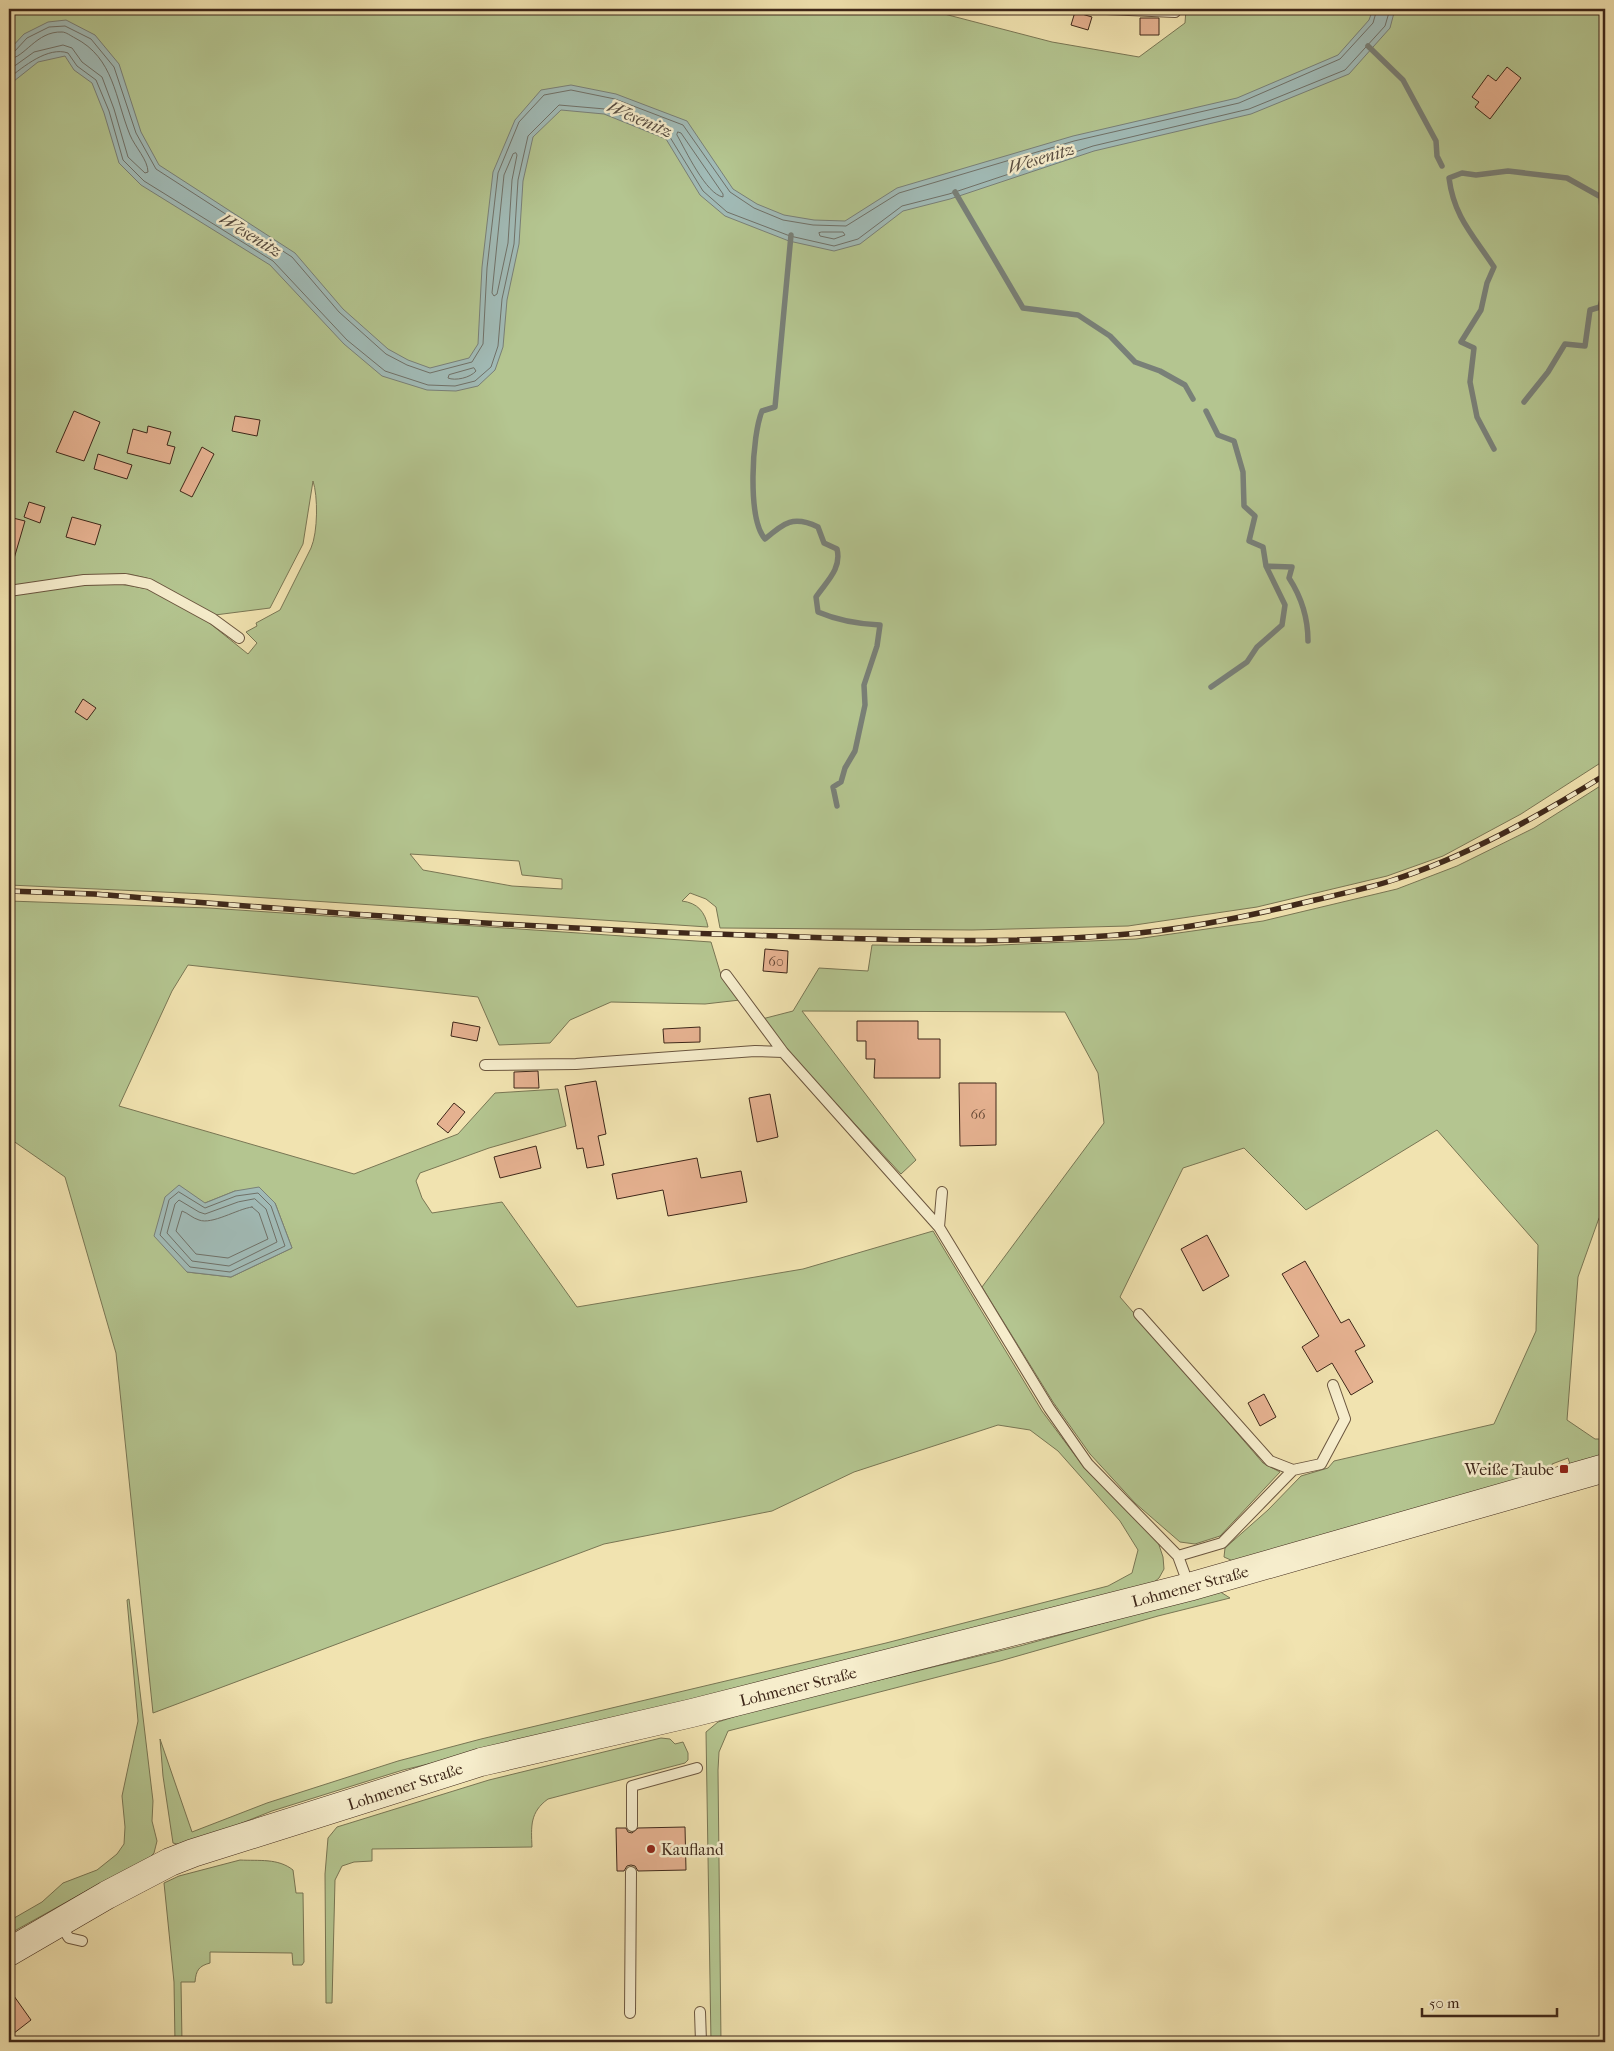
<svg xmlns="http://www.w3.org/2000/svg" width="1614" height="2051" font-family="'IM FELL French Canon',serif">
  <style>
    .green { fill: #b4c590; stroke: #797654; fill-rule: evenodd }
    .water { fill: #a1bbb7; stroke: #798078 }
    .lines { fill: none; stroke-linecap: round; stroke-linejoin: round }
    .shore { stroke: #707168; stroke-width: 1 }
    .stream { stroke: #798078; stroke-width: 5.5 }
    .building { fill: #e5b190; stroke: #3e2719 }
    .service-casing { stroke: #6b563f; stroke-width: 12 }
    .secondary-casing { stroke: #3e2719; stroke-width: 29 }
    .service { stroke: #f6edcc; stroke-width: 10 }
    .secondary { stroke: #f6edcc; stroke-width: 28 }
    .rail-casing { stroke: #3e2719; stroke-width: 5.5 }
    .rail { stroke: #f6edcc; stroke-width: 4; stroke-dasharray: 11; stroke-linecap: butt }
    .poi-dot { fill: #8f2418; stroke: #f6edcc; stroke-width: 2 }
    .labels { text-anchor: middle; stroke-width: 5; stroke-linejoin: round; paint-order: stroke }
    .number-label { font-size: 14px; fill: #684a37 }
    .poi-label { font-size: 16px; fill: #3e2719; stroke: #f6edcc; text-anchor: end }
    .street-label { font-size: 16px; fill: #3e2719; stroke: #f6edcc }
    .water-label { font-size: 18px; font-style: italic; fill: #574c40; stroke: #f6edcc }
  </style>
  <rect width="100%" height="100%" fill="#f1e3b0"/>
  <filter id="stains"><feTurbulence type="fractalNoise" baseFrequency=".004" numOctaves="4"/><feColorMatrix values="0 0 0 0 .2 0 0 0 0 .09 0 0 0 0 .02 0 0 0 .5 -.17"/></filter>
  <radialGradient id="worn" r=".72"><stop offset=".6" stop-color="#630" stop-opacity="0"/><stop offset="1" stop-color="#630" stop-opacity=".3"/></radialGradient>
  <path class="green" d="M 9,9 L 925,9 L 1052,42 L 1139,57 L 1185,23 L 1186,9 L 1605,9 L 1605,760 L 1521,814 L 1443,856 L 1387,876 L 1257,907 L 1128,926 L 972,930 L 720,928 L 716,907 L 706,899 L 690,893 L 682,901 C 698,903 705,912 708,927 L 206,894 L 9,885 L 9,596 L 81,585 L 120,584 L 148,589 L 202,617 L 248,654 L 257,643 L 246,632 L 257,626 L 256,623 L 280,610 L 311,548 C 318,532 318,496 313,481 L 303,544 L 270,608 L 215,615 L 147,578 L 129,574 L 85,575 L 9,586 ZM 410,854 L 519,861 L 522,875 L 562,879 L 562,889 L 512,886 L 423,870 Z
    M 1605,783 L 1605,1211 L 1599,1218 L 1578,1277 L 1567,1420 L 1595,1439 L 1605,1439 L 1605,1454 L 1570,1464 L 1568,1458 L 1552,1464 L 1553,1470 L 1233,1561 L 1224,1557 L 1225,1548 L 1268,1510 L 1301,1476 L 1328,1468 L 1334,1461 L 1494,1424 L 1536,1331 L 1538,1245 L 1437,1130 L 1306,1210 L 1244,1148 L 1183,1168 L 1120,1297 L 1263,1463 L 1280,1472 L 1220,1536 L 1195,1544 L 1180,1542 L 1135,1503 L 1090,1454 L 1053,1402 L 982,1287 L 1104,1123 L 1098,1073 L 1065,1012 L 802,1011 L 916,1160 L 901,1174 L 774,1036 L 762,1019 L 793,1011 L 819,968 L 868,971 L 872,945 L 977,946 L 1136,939 L 1263,921 L 1397,889 L 1457,866 L 1534,828 Z
    M 9,901 L 209,908 L 711,942 L 721,975 L 740,1000 L 705,1004 L 611,1002 L 570,1020 L 550,1043 L 499,1045 L 478,997 L 188,965 L 172,991 L 119,1106 L 354,1174 L 458,1134 L 495,1093 L 558,1089 L 566,1126 L 489,1148 L 420,1173 L 416,1181 L 422,1198 L 432,1213 L 502,1202 L 577,1307 L 803,1269 L 933,1231 L 1042,1411 L 1086,1470 L 1158,1542 L 1163,1557 L 1164,1569 L 1159,1578 L 1148,1587 L 748,1688 L 403,1770 L 272,1811 L 184,1846 L 173,1843 L 163,1776 L 160,1739 L 192,1832 L 267,1803 L 398,1761 L 481,1739 L 886,1643 L 1108,1586 L 1132,1573 L 1138,1550 L 1120,1521 L 1058,1451 L 1030,1430 L 998,1425 L 854,1472 L 772,1511 L 604,1544 L 153,1713 L 116,1353 L 65,1177 L 9,1138 ZM 235,1191 L 275,1203 L 292,1248 L 231,1277 L 187,1272 L 205,1203 Z
    M 1219,1591 L 1230,1598 L 1158,1616 L 1000,1661 L 728,1731 L 719,1752 L 718,1770 L 721,2042 L 711,2042 L 706,1732 L 718,1722 L 755,1710 L 1020,1646 Z
    M 129,1599 L 153,1801 L 152,1821 L 157,1841 L 154,1853 L 143,1864 L 88,1890 L 9,1934 L 9,1921 L 42,1902 L 63,1883 L 97,1870 L 117,1854 L 124,1844 L 125,1827 L 122,1796 L 138,1721 L 127,1600 Z
    M 661,1738 L 670,1739 L 675,1744 L 683,1742 L 688,1753 L 688,1760 L 685,1763 L 548,1799 C 530,1812 531,1826 532,1847 L 372,1849 L 372,1861 L 354,1862 L 342,1866 L 335,1880 L 332,2003 L 326,2003 L 325,1874 L 328,1838 L 337,1827 L 489,1780 Z
    M 240,1860 C 259,1861 278,1858 293,1870 L 296,1893 L 303,1893 L 304,1962 L 302,1965 L 293,1965 L 292,1953 L 210,1952 L 210,1963 C 199,1966 196,1970 195,1982 L 181,1982 L 182,2042 L 175,2042 L 174,1982 L 164,1883 L 179,1876 Z"/>
  <path class="water" d="M 1373,9 L 1395,9 L 1390,28 L 1349,74 L 1251,114 L 1094,151 L 950,199 L 903,211 L 860,244 L 834,251 L 789,241 L 725,216 L 700,195 L 666,139 L 604,114 L 561,110 L 533,137 L 523,181 L 519,244 L 507,300 L 503,347 L 495,370 L 478,386 L 456,391 L 427,390 L 382,376 L 344,344 L 270,265 L 141,185 L 119,163 L 104,113 L 92,83 L 74,70 L 65,56 L 38,62 L 9,85 L 9,50 L 24,34 L 48,22 L 66,20 L 95,35 L 119,64 L 141,132 L 159,165 L 295,253 L 343,309 L 388,349 L 408,360 L 430,368 L 469,358 L 478,344 L 482,267 L 493,172 L 515,120 L 541,90 L 571,85 L 616,94 L 687,121 L 733,189 L 757,204 L 784,215 L 814,220 L 845,221 L 897,188 L 1073,136 L 1237,98 L 1338,55 L 1369,20 Z
    M 179,1185 L 205,1203 L 235,1191 L 259,1187 L 275,1203 L 292,1248 L 231,1277 L 187,1272 L 154,1236 L 165,1197 Z"/>
  <g class="lines">
    <path class="shore" d="M 9,53 L 14,52 L 27,38 L 49,27 L 65,26 L 91,39 L 114,67 L 136,133 L 156,169 L 292,257 L 339,312 L 386,354 L 407,365 L 430,373 L 472,362 L 483,344 L 487,268 L 498,173 L 519,122 L 544,95 L 571,90 L 615,99 L 683,125 L 730,192 L 754,208 L 783,220 L 813,225 L 846,226 L 899,193 L 1074,141 L 1239,103 L 1340,59 L 1373,23 L 1377,9
      M 9,59 C 25,58 36,31 62,32 C 66,32 71,36 75,38 C 114,58 115,98 130,135 C 135,147 148,160 148,172 L 145,173 L 128,157 L 114,109 L 102,77 L 82,62 L 72,48 L 63,45 L 34,52 L 9,70
      M 9,78 C 23,67 48,46 68,53 L 77,66 L 96,80 L 109,111 L 123,160 L 144,181 L 273,261 L 347,340 L 385,371 L 428,385 L 455,386 L 475,381 L 491,367 L 498,346 L 502,299 L 514,244 L 518,180 L 528,136 L 559,105 L 605,109 L 668,134 L 703,191 L 727,212 L 790,236 L 834,246 L 858,239 L 902,206 L 949,194 L 1093,146 L 1249,109 L 1345,70 L 1385,26 L 1390,9
      M 678,132 L 681,133 L 723,194 L 723,197 C 706,194 686,151 677,135 Z
      M 516,153 L 517,155 L 512,180 L 508,243 L 497,294 L 494,296 L 492,293 L 504,175 L 513,154 Z
      M 822,232 L 843,232 L 845,235 L 834,239 L 820,236 L 819,233 Z
      M 474,368 L 476,371 C 470,378 455,381 448,378 L 449,375 Z
      M 179,1192 L 205,1208 L 236,1196 L 258,1193 L 271,1206 L 285,1246 L 230,1272 L 190,1267 L 160,1235 L 169,1200 Z
      M 255,1199 L 266,1209 L 277,1242 L 229,1266 L 192,1261 L 167,1233 L 175,1204 L 179,1200 L 199,1212 L 205,1214 L 238,1202 Z
      M 252,1207 L 259,1213 L 268,1239 L 228,1258 L 196,1254 L 176,1231 L 182,1211 C 188,1213 192,1218 199,1220 C 212,1225 237,1209 252,1207 Z"/>
    <path class="stream" d="M 1368,46 L 1403,80 L 1436,141 L 1437,156 L 1442,166
      M 955,192 L 1023,308 L 1078,315 L 1110,336 L 1135,362 L 1160,371 L 1185,385 L 1193,399
      M 791,235 L 775,407 L 762,411 C 752,435 747,518 765,539 C 784,523 793,515 818,527 L 824,543 L 837,549 C 842,569 826,582 816,597 L 818,612 C 839,621 858,624 880,625 L 877,646 L 864,685 L 865,705 L 855,751 L 845,768 L 841,782 L 833,787 L 837,806
      M 1524,402 L 1548,372 L 1565,344 L 1585,346 L 1590,310 L 1600,307 L 1605,289
      M 1206,411 L 1218,435 L 1234,441 L 1243,472 L 1244,506 L 1255,516 L 1249,541 L 1263,547 L 1266,566 L 1285,605 L 1282,625 L 1257,647 L 1247,662 L 1211,687
      M 1494,449 L 1477,417 L 1470,382 L 1474,348 L 1461,342 L 1481,310 L 1487,283 L 1494,267 C 1473,235 1454,217 1449,178 L 1462,173 L 1476,175 L 1508,171 L 1567,178 L 1601,197 L 1605,246
      M 1266,566 L 1292,567 L 1289,578 C 1302,598 1308,618 1308,641"/>
  </g>
  <path class="building" d="M 1075,12 L 1092,17 L 1088,30 L 1071,25 Z
    M 1140,18 L 1159,18 L 1159,35 L 1140,35 Z
    M 1507,67 L 1521,78 L 1490,119 L 1475,107 L 1479,102 L 1472,97 L 1488,75 L 1496,81 Z
    M 74,411 L 100,422 L 84,461 L 56,452 Z
    M 235,416 L 260,420 L 257,436 L 232,431 Z
    M 148,426 L 171,432 L 167,445 L 175,447 L 170,464 L 127,453 L 133,429 L 147,433 Z
    M 202,447 L 214,454 L 192,497 L 180,491 Z
    M 98,454 L 132,465 L 127,479 L 94,469 Z
    M 29,502 L 45,507 L 40,523 L 24,517 Z
    M 9,517 L 25,521 L 13,562 L 9,562 Z
    M 72,517 L 101,525 L 95,545 L 66,537 Z
    M 83,699 L 96,708 L 87,720 L 75,712 Z
    M 765,949 L 788,951 L 787,973 L 763,971 Z
    M 857,1021 L 918,1021 L 918,1039 L 940,1039 L 940,1078 L 874,1078 L 875,1059 L 866,1059 L 866,1041 L 857,1041 Z
    M 453,1022 L 480,1027 L 477,1041 L 451,1036 Z
    M 700,1027 L 700,1042 L 664,1043 L 663,1029 Z
    M 538,1071 L 539,1088 L 514,1088 L 514,1072 Z
    M 596,1081 L 606,1134 L 598,1136 L 604,1165 L 587,1168 L 583,1148 L 577,1149 L 565,1086 Z
    M 959,1083 L 996,1083 L 996,1145 L 960,1146 Z
    M 770,1094 L 778,1137 L 757,1142 L 749,1098 Z
    M 454,1103 L 465,1112 L 448,1133 L 437,1124 Z
    M 536,1146 L 541,1168 L 500,1178 L 494,1157 Z
    M 697,1158 L 701,1178 L 741,1171 L 747,1202 L 668,1216 L 663,1190 L 617,1199 L 612,1174 Z
    M 1207,1235 L 1229,1276 L 1203,1291 L 1181,1249 Z
    M 1305,1261 L 1341,1323 L 1349,1319 L 1365,1346 L 1355,1351 L 1373,1382 L 1351,1395 L 1332,1363 L 1317,1372 L 1302,1347 L 1319,1336 L 1282,1274 Z
    M 1264,1394 L 1276,1417 L 1260,1426 L 1248,1403 Z
    M 685,1827 L 686,1870 L 638,1871 L 635,1866 L 631,1865 L 627,1866 L 624,1871 L 617,1871 L 616,1828 L 626,1828 L 628,1832 L 632,1833 L 638,1828 Z
    M 9,1989 L 31,2020 L 9,2037 Z"/>
  <g class="lines">
    <defs>
      <path id="service" d="M 1106,9 L 1175,12
        M 9,591 L 84,580 L 125,579 L 149,584 L 213,619 L 239,638
        M 726,975 L 783,1052 L 939,1227 L 1049,1408 L 1088,1464 L 1178,1556 L 1189,1586
        M 485,1065 L 576,1064 L 755,1051 L 783,1052
        M 939,1227 L 942,1192
        M 1139,1314 L 1270,1461 L 1293,1470
        M 1178,1556 L 1222,1543 L 1293,1470 L 1321,1464 L 1345,1419 L 1333,1385
        M 632,1826 L 632,1786 L 697,1768
        M 59,1923 L 69,1938 L 82,1941
        M 700,2012 L 701,2042
        M 630,2013 L 631,1872"/>
      <path id="secondary" d="M 9,1952 L 107,1895 L 170,1862 L 193,1853 L 481,1762 L 692,1713 L 1189,1587 L 1605,1468"/>
    </defs>
    <use href="#service" class="service-casing"/>
    <use href="#secondary" class="secondary-casing"/>
    <use href="#service" class="service"/>
    <use href="#secondary" class="secondary"/>
    <defs>
      <path id="rail" d="M 9,891 L 94,894 C 310,911 527,929 744,935 C 875,939 1008,946 1139,933 C 1199,927 1257,914 1315,900 C 1339,894 1365,889 1390,881 C 1466,857 1537,817 1605,775"/>
    </defs>
    <use href="#rail" class="rail-casing"/>
    <use href="#rail" class="rail"/>
  </g>
  <g class="poi-dot">
    <rect x="1559" y="1464" width="10" height="10" rx="2.5"/>
    <circle cx="651" cy="1849" r="5"/>
  </g>
  <g class="labels">
    <g class="number-label">
      <text x="776" y="966">60</text>
      <text x="978" y="1119">66</text>
    </g>
    <g class="poi-label">
      <text x="1554" y="1475">Weiße Taube</text>
      <text x="661" y="1855" text-anchor="start">Kaufland</text>
    </g>
    <g class="street-label">
      <text transform="translate(1190 1586) rotate(-15)" y="6">Lohmener Straße</text>
      <text transform="translate(798 1686) rotate(-14)" y="6">Lohmener Straße</text>
      <text transform="translate(405 1786) rotate(-18)" y="6">Lohmener Straße</text>
    </g>
    <g class="water-label">
      <text transform="translate(640 119) rotate(23)" y="6">Wesenitz</text>
      <text transform="translate(1041 158) rotate(-17)" y="6">Wesenitz</text>
      <text transform="translate(251 235) rotate(31)" y="6">Wesenitz</text>
    </g>
  </g>
  <rect width="1614" height="2051" fill="none" stroke="#f1e3b0" stroke-width="30"/>
  <rect x="10" y="10" width="1594" height="2031" fill="none" stroke="#3e2719" stroke-width="2.5"/>
  <rect x="15" y="15" width="1584" height="2021" fill="none" stroke="#3e2719"/>
  <path d="M1422 2008v8h135v-8" fill="none" stroke="#3e2719" stroke-width="2.5"/>
  <text x="1429" y="2008" font-size="15" fill="#3e2719" stroke="#f6edcc" stroke-width="4" paint-order="stroke">50 m</text>
  <rect width="100%" height="100%" filter="url(#stains)"/>
  <rect width="100%" height="100%" fill="url(#worn)"/>
</svg>
